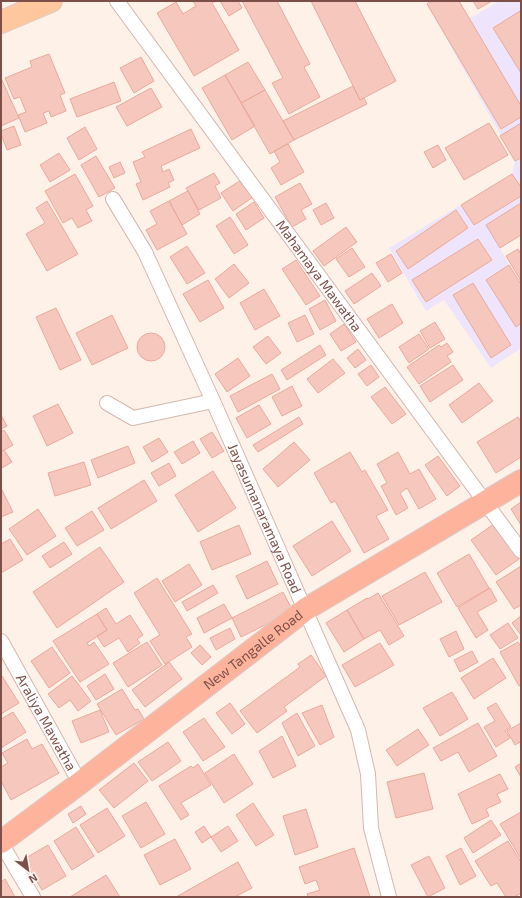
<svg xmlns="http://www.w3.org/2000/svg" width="522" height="898" font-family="'Exo 2',sans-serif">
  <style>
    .education { fill: #eee4fb }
    .building { fill: #f6c8bd; stroke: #eba99c }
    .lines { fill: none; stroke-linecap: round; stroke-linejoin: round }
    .minor-casing { stroke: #d5b7af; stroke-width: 16 }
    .primary-casing { stroke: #dacecc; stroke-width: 24 }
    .trunk-casing { stroke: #dacecc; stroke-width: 24 }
    .minor { stroke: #fff; stroke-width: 14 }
    .primary { stroke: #ffc79e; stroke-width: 22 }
    .trunk { stroke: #feb39c; stroke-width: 22 }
    .labels { text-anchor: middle; stroke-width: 3.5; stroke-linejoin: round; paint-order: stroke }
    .street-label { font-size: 14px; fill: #7c5049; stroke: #fff6f0 }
  </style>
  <rect width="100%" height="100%" fill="#fef1e8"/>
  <path class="education" d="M 431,1 L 459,1 L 470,18 L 500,1 L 521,1 L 521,235 L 500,248 L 509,265 L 521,284 L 521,348 L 491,368 L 444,300 L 426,311 L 389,248 L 512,174 L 515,161 L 427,4 Z"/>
  <path class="building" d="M 193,1 L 216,1 L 212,3 L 239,50 L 194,76 L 157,13 L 176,2 L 183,14 L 196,6 Z
    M 220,1 L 238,1 L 242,8 L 229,16 Z
    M 242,1 L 277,1 L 310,64 L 304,67 L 320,97 L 289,114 L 272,83 L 283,78 Z
    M 311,1 L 355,1 L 396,81 L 360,100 Z
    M 431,1 L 459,1 L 521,106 L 521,117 L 501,129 L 427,4 Z
    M 473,1 L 492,1 L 478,9 Z
    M 520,11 L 521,12 L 521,73 L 493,28 Z
    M 49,54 L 65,93 L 60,95 L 66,111 L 51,117 L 49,111 L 43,113 L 47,123 L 25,132 L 18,115 L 26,112 L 20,97 L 14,99 L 5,78 L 32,67 L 30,61 Z
    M 141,57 L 154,81 L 134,93 L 120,68 Z
    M 248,62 L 265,90 L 241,103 L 225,75 Z
    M 225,75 L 255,126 L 232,140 L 202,88 Z
    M 1,78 L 19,118 L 1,126 Z
    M 114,82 L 121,101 L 77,117 L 70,99 Z
    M 353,86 L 360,100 L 364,98 L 367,104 L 294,140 L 283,121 Z
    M 151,88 L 162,107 L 127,126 L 116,107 Z
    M 265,90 L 294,140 L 270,154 L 241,103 Z
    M 489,123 L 508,155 L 464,180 L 445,148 Z
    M 521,123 L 521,158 L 515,161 L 500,136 Z
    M 14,126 L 21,145 L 7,150 L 1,134 L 1,131 Z
    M 85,127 L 97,149 L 79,160 L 67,138 Z
    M 191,129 L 200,148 L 161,166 L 163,172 L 169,169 L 174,180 L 168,183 L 170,187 L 143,200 L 136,184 L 141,182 L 133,162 L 145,157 L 142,152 Z
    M 288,144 L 304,172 L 281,185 L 271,168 L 280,162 L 274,151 Z
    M 438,145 L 446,160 L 433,168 L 424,152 Z
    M 59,153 L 70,170 L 50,182 L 40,165 Z
    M 96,156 L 115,188 L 99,197 L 81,165 Z
    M 120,162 L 125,173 L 114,178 L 109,167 Z
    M 214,173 L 220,183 L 215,186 L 221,198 L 199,210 L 186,188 Z
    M 75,174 L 93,206 L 86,210 L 92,221 L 78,228 L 72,218 L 63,223 L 45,191 Z
    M 512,174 L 521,187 L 521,196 L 474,225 L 461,205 Z
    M 241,180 L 253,197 L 233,211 L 221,193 Z
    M 300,183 L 312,204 L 301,210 L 306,219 L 292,227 L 275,197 Z
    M 188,191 L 200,214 L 182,225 L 169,201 Z
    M 47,201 L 78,254 L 47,271 L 26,234 L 45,223 L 36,208 Z
    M 169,201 L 187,234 L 157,250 L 146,230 L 157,224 L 150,211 Z
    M 254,202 L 264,218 L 246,230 L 236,214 Z
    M 326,203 L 334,218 L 321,225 L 313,210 Z
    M 521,203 L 521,235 L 500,248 L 486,225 Z
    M 456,210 L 468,228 L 408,269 L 396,251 Z
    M 230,217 L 248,245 L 234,254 L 216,226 Z
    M 346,227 L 357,242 L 324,266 L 313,251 Z
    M 478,239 L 492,260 L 426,302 L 412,280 Z
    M 187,246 L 205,273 L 187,284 L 170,257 Z
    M 352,248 L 365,267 L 349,277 L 336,259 Z
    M 518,249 L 521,254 L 521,281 L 506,256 Z
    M 391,254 L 402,273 L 388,282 L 376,263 Z
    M 296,260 L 320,296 L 306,305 L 282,269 Z
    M 234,264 L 249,283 L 229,298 L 215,279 Z
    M 509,265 L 521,284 L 521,323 L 516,327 L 486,280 Z
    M 372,273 L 381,286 L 354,304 L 345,291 Z
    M 208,280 L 224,308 L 200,322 L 183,294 Z
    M 473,283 L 511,345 L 491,358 L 453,295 Z
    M 264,289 L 280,316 L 255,330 L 240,303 Z
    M 325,300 L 336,321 L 320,330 L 309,309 Z
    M 392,304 L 403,323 L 379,338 L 367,319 Z
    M 56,308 L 81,360 L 60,370 L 36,317 Z
    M 112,315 L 128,348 L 92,365 L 76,333 Z
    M 305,315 L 314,334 L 297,342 L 288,323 Z
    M 435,322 L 445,339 L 430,348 L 420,331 Z
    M 344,324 L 356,342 L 341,351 L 330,334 Z
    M137 347a14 14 0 1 1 28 0a14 14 0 1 1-28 0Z
    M 419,334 L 429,349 L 409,363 L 399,347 Z
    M 268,336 L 281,353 L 266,364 L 253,347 Z
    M 447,343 L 453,352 L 447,356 L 451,362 L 419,384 L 407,367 L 439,345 L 441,347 Z
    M 320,345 L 326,355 L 287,380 L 281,370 Z
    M 358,349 L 366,360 L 355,368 L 347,358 Z
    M 238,358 L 250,376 L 227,392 L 215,374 Z
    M 333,359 L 345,373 L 318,393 L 307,379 Z
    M 371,365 L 379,377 L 367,386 L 358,374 Z
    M 453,365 L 463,380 L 430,402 L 420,386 Z
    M 272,374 L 280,389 L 238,412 L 230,396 Z
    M 479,383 L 493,401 L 462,423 L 449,405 Z
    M 292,386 L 302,406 L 282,416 L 272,397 Z
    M 385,387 L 406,414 L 392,424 L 371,397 Z
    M 58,404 L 73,433 L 47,446 L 33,416 Z
    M 259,405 L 271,424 L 247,438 L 236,418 Z
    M 1,415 L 7,426 L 1,429 Z
    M 299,417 L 303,424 L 258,452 L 253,445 Z
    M 518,417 L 521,422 L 521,457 L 496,473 L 477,442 Z
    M 4,430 L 13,445 L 1,452 L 1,432 Z
    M 212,432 L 224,451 L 212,458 L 200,439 Z
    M 159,438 L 168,452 L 152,462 L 143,447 Z
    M 193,441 L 200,453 L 182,464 L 174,452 Z
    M 294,442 L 310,460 L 278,487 L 263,469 Z
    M 128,446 L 135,463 L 98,478 L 91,460 Z
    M 4,450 L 12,462 L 2,468 L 1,466 L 1,452 Z
    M 350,452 L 362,472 L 365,470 L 388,510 L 376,516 L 389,539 L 364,553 L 335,501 L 331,503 L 314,473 Z
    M 398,452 L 410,474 L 419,469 L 436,499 L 419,509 L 407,488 L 400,493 L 408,508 L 396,515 L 381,486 L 387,483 L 377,464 Z
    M 438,456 L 460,486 L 447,496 L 425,465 Z
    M 84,462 L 91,485 L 55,496 L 48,473 Z
    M 169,463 L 176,476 L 159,486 L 151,473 Z
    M 213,471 L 236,508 L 198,532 L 175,495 Z
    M 144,480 L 157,501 L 111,529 L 98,508 Z
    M 1,488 L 13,512 L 1,517 Z
    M 521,502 L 521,525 L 511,509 Z
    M 38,509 L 56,536 L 27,555 L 9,529 Z
    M 92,511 L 104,530 L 77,546 L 65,528 Z
    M 332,521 L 351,551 L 312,576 L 293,546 Z
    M 494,524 L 519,559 L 496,575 L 471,540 Z
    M 239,525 L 251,554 L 212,570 L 200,542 Z
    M 10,539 L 23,560 L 1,573 L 1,544 Z
    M 64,542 L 72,554 L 50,568 L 42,556 Z
    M 100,547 L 124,582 L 57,628 L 33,592 Z
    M 469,554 L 489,588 L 457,607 L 437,573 Z
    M 267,561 L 278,584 L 247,599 L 236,576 Z
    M 189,564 L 202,585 L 175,602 L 162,581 Z
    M 521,566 L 521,605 L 514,609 L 496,582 Z
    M 425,572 L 442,602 L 399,625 L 382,596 Z
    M 157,578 L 192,634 L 186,637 L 192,647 L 165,664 L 150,641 L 160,635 L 134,593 Z
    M 213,585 L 218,593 L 187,611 L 182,602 Z
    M 490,588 L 497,601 L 477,612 L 488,630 L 476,638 L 458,608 Z
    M 283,592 L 293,611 L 241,637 L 232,618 Z
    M 378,593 L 404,636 L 389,645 L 380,630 L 364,639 L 347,610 L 367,598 L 368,599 Z
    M 224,604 L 232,618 L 204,633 L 197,618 Z
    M 106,608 L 116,624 L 130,615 L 143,635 L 137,639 L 140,643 L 128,652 L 119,638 L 104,647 L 97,636 L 107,630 L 97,614 Z
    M 347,610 L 364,639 L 344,652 L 326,623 Z
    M 97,614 L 107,630 L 87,643 L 89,646 L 94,642 L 109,664 L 80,682 L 53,641 Z
    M 521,616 L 521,635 L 512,623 Z
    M 508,623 L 518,638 L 500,649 L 490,635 Z
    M 230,628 L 235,639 L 216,650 L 210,638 Z
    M 456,631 L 464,649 L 449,657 L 440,639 Z
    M 147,642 L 162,665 L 128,687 L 113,663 Z
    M 518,642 L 521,647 L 521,685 L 519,686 L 500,652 Z
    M 380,643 L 394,665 L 355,687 L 342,665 Z
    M 200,645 L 211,657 L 202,665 L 191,653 Z
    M 52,647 L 70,673 L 49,688 L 31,661 Z
    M 472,651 L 478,662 L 460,672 L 454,660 Z
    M 311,655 L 326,676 L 284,707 L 287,711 L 257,733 L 240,711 L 300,667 L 298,664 Z
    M 493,658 L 506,678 L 474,699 L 461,678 Z
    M 169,662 L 182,679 L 145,707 L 132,690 Z
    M 105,674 L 114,689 L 96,700 L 87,686 Z
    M 2,676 L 19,703 L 1,714 L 1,677 Z
    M 72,676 L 91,701 L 78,711 L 70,700 L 59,708 L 48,694 Z
    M 122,689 L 135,710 L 138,709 L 144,719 L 116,735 L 97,704 Z
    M 452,692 L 468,719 L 440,736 L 423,708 Z
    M 230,703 L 245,724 L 232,734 L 216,713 Z
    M 496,703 L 511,727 L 505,731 L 510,738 L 496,747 L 484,727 L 495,721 L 487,708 Z
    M 322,705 L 334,737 L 320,745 L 302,713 Z
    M 100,710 L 109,732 L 81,743 L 72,721 Z
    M 13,712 L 26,732 L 1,748 L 1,719 Z
    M 297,713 L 315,746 L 298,756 L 282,723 Z
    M 204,718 L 225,747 L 203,761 L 183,732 Z
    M 478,723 L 497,756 L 469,772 L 458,752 L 441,761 L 433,748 Z
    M 521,723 L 521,744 L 520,742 L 515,745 L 507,731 Z
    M 418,729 L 429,745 L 397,766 L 386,750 Z
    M 282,736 L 296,766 L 273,778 L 259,751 Z
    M 27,739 L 32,749 L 42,744 L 59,773 L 11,800 L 1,781 L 1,767 L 8,763 L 2,753 Z
    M 168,742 L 181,761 L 152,781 L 138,762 Z
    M 234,754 L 253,784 L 224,803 L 205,773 Z
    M 134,763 L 148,781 L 114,808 L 99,790 Z
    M 521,763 L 521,777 L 515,767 Z
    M 198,764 L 211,785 L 181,803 L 189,815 L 181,820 L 159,786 L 191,766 L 193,768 Z
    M 424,773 L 433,809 L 396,818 L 387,782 Z
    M 500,774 L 508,789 L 497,794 L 501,802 L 486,809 L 489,816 L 472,824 L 458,794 Z
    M 146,802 L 165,834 L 141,848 L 122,816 Z
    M 253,803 L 274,835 L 256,846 L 236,815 Z
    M 81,806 L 86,814 L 73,823 L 68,814 Z
    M 107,808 L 125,836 L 98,853 L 80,825 Z
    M 306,809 L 318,847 L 295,855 L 283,816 Z
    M 521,812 L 521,859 L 500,824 Z
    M 491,820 L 501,835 L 473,853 L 464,838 Z
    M 204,826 L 211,837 L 202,843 L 195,832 Z
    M 228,826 L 238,841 L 221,852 L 211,837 Z
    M 76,827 L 94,856 L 72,870 L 54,841 Z
    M 175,839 L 191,869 L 160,885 L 144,855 Z
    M 508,841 L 521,862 L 521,893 L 514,897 L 506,897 L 497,883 L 491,886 L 475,861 Z
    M 48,845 L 66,876 L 42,890 L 24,859 Z
    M 354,848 L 370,897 L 308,897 L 307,894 L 320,890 L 316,880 L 305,884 L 299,867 Z
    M 461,848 L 476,876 L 460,885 L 446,856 Z
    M 429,856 L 445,888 L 428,897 L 411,865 Z
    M 238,862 L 252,888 L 235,897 L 176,897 Z
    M 106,875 L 120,897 L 70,897 Z
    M 5,879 L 15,897 L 1,897 L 1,882 Z"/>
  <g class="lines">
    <defs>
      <g id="minor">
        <path id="s1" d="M 117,1 L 521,551"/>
        <path id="s2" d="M 113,199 L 145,252 L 213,401 L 358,730 L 368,774 L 371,828 L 389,897"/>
        <path d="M 107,403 L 133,418 L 213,401"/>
        <path id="s3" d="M 1,641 L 80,783"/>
        <path d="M 1,843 L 33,897"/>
      </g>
      <path id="primary" d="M 1,22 L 51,1"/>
      <g id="trunk">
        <path id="s4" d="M 1,842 L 80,783 L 306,609 L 521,481"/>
      </g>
    </defs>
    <use href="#minor" class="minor-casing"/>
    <use href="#primary" class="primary-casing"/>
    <use href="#trunk" class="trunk-casing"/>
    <use href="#minor" class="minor"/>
    <use href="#primary" class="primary"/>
    <use href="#trunk" class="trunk"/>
  </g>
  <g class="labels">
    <g class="street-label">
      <text dy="5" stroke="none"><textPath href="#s1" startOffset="341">Mahamaya Mawatha</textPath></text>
      <text dy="5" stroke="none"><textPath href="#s2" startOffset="354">Jayasumanaramaya Road</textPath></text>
      <text dy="5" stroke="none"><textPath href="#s4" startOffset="317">New Tangalle Road</textPath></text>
      <text dy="5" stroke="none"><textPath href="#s3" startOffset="93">Araliya Mawatha</textPath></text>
    </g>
  </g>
  <rect width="522" height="898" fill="none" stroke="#7c5049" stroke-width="4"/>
  <g transform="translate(28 870) rotate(149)" stroke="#fff6f0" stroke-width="3" paint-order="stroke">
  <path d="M0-3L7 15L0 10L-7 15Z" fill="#7c5049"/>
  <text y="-6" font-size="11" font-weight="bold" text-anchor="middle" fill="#7c5049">N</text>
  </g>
</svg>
